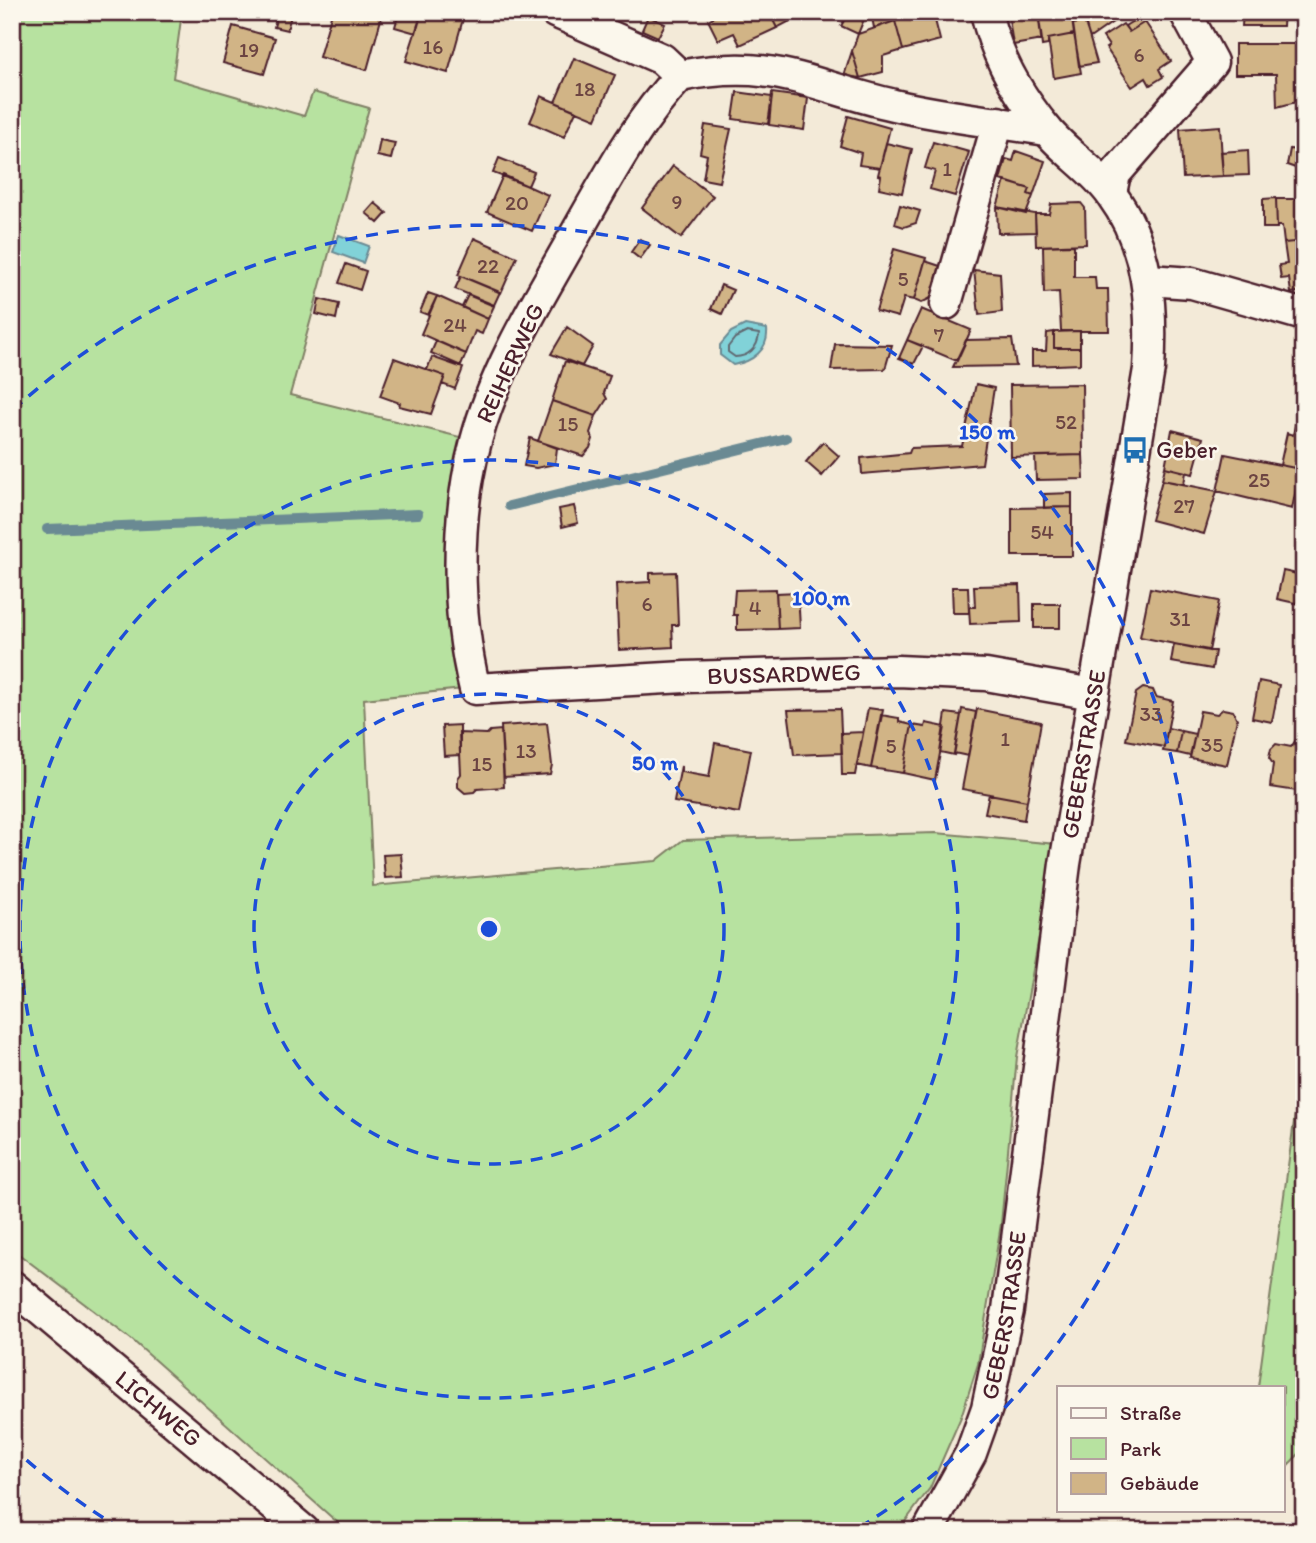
<svg xmlns="http://www.w3.org/2000/svg" width="1316" height="1543" font-family="Itim,sans-serif">
  <style>
    .green { fill: #b7e2a0; stroke: #808066; stroke-width: 2 }
    .water { fill: #81d2d8; stroke: #6b8a93; stroke-width: 2 }
    .lines { fill: none; stroke-linecap: round; stroke-linejoin: round }
    .shore { stroke: #606770; stroke-width: 2 }
    .stream { stroke: #6b8a93; stroke-width: 10 }
    .building { fill: #d1b486; stroke: #4a1f2b; stroke-width: 2 }
    .street-casing { stroke: #4a1f2b; stroke-width: 35 }
    .street { stroke: #fbf7ec; stroke-width: 30 }
    .ring { fill: none; stroke: #1d4ed8; stroke-width: 3.5; stroke-dasharray: 12 9 }
    .labels { text-anchor: middle; stroke-width: 5; stroke-linejoin: round; paint-order: stroke }
    .number-label { font-size: 21px; fill: #6c4442 }
    .street-label { font-size: 24px; fill: #4a1f2b; stroke: #fbf7ec }
    .poi-label { font-size: 24px; fill: #4a1f2b; stroke: #fbf7ec; text-anchor: start }
    .centre { fill: #1d4ed8; stroke: #fbf7ec; stroke-width: 3.5 }
    .ring-label { font-size: 21px; text-anchor: middle; font-weight: bold; fill: #1d4ed8; stroke: #fbf7ec; stroke-width: 5; stroke-linejoin: round; paint-order: stroke }
  </style>
  <rect width="100%" height="100%" fill="#f3ead8"/>
  <filter id="ink" filterUnits="userSpaceOnUse"><feTurbulence type="fractalNoise" baseFrequency=".0143" numOctaves="2"/><feDisplacementMap in="SourceGraphic" scale="14" xChannelSelector="R" yChannelSelector="G"/><feConvolveMatrix kernelMatrix="1 2 1 2 8 2 1 2 1" color-interpolation-filters="sRGB"/></filter>
  <g filter="url(#ink)">
    <path class="green" d="M 12,12 L 182,12 L 173,78 L 304,116 L 313,92 L 369,108 L 290,395 L 460,437 L 468,470 L 473,688 L 364,699 L 373,886 L 656,861 L 683,840 L 936,833 L 1056,844 L 1017,1057 L 1001,1224 L 978,1364 L 961,1417 L 930,1488 L 898,1531 L 347,1531 L 131,1339 L 12,1249 Z
      M 1304,1048 L 1304,1449 L 1283,1470 L 1283,1387 L 1258,1387 Z"/>
    <path class="water" d="M 339,235 L 369,246 L 363,263 L 333,252 Z
      M 745,325 L 767,329 C 769,350 752,362 733,365 L 720,355 L 720,345 L 731,332 Z"/>
    <g class="lines">
      <path class="shore" d="M 747,332 L 759,334 C 758,348 748,357 735,357 L 728,352 L 728,347 L 735,338 Z"/>
      <path class="stream" d="M 509,506 L 786,438
        M 47,529 L 418,514"/>
    </g>
    <path class="building" d="M 278,12 L 292,12 L 287,30 L 274,27 Z
      M 332,12 L 383,12 L 367,70 L 319,57 Z
      M 399,12 L 422,12 L 416,33 L 395,27 Z
      M 422,12 L 440,12 L 463,19 L 448,73 L 406,61 Z
      M 723,12 L 769,12 L 777,28 L 740,45 L 734,33 L 718,40 L 708,20 Z
      M 769,12 L 807,12 L 777,28 Z
      M 854,12 L 867,12 L 858,34 L 841,26 L 846,17 L 850,19 Z
      M 871,12 L 893,12 L 895,21 L 874,28 Z
      M 893,12 L 926,12 L 895,21 Z
      M 926,12 L 933,12 L 940,40 L 903,50 L 895,21 Z
      M 1008,12 L 1038,12 L 1042,40 L 1013,45 Z
      M 1038,12 L 1071,12 L 1074,34 L 1048,39 L 1048,45 L 1042,46 Z
      M 1081,12 L 1119,12 L 1120,17 L 1090,38 Z
      M 1243,12 L 1284,12 L 1283,26 L 1242,26 Z
      M 648,16 L 665,24 L 658,37 L 642,30 Z
      M 1141,16 L 1145,22 L 1129,32 L 1125,26 Z
      M 895,21 L 903,50 L 883,56 L 883,72 L 860,78 L 852,51 L 858,34 Z
      M 1085,22 L 1097,63 L 1079,66 L 1073,24 Z
      M 1145,22 L 1171,61 L 1159,69 L 1163,77 L 1150,85 L 1146,78 L 1132,87 L 1106,48 L 1109,46 L 1103,37 L 1123,24 L 1129,32 Z
      M 233,26 L 275,38 L 264,74 L 223,63 Z
      M 1074,34 L 1081,73 L 1054,78 L 1048,39 Z
      M 1235,44 L 1304,44 L 1304,100 L 1277,107 L 1276,74 L 1235,74 Z
      M 852,51 L 860,78 L 844,76 Z
      M 574,58 L 615,75 L 596,119 L 555,102 Z
      M 737,92 L 772,97 L 768,124 L 733,119 Z
      M 772,93 L 808,98 L 804,130 L 769,125 Z
      M 541,96 L 576,111 L 564,137 L 530,122 Z
      M 848,116 L 890,128 L 880,168 L 859,165 L 861,153 L 840,146 Z
      M 705,125 L 731,129 L 719,182 L 703,179 L 707,155 L 700,153 Z
      M 1220,126 L 1223,176 L 1183,178 L 1180,129 Z
      M 380,140 L 395,143 L 391,159 L 377,156 Z
      M 933,142 L 969,152 L 955,196 L 930,189 L 935,171 L 925,168 Z
      M 886,143 L 912,149 L 902,193 L 879,188 L 881,176 L 878,175 Z
      M 1290,149 L 1304,151 L 1304,171 L 1287,165 Z
      M 1248,150 L 1249,175 L 1223,176 L 1221,152 Z
      M 1016,151 L 1045,161 L 1033,196 L 1028,194 L 1030,189 L 1000,180 L 1006,159 L 1013,161 Z
      M 499,158 L 534,172 L 528,186 L 493,173 Z
      M 673,166 L 713,196 L 681,238 L 642,208 Z
      M 503,175 L 548,195 L 532,231 L 487,212 Z
      M 1005,181 L 1030,189 L 1028,194 L 1033,196 L 1026,214 L 997,207 Z
      M 1263,199 L 1276,198 L 1277,228 L 1263,228 Z
      M 1276,199 L 1304,199 L 1304,241 L 1284,243 L 1282,226 L 1277,226 Z
      M 375,203 L 387,213 L 378,223 L 366,213 Z
      M 1081,203 L 1085,208 L 1086,244 L 1036,246 L 1035,214 L 1049,214 L 1051,204 Z
      M 900,205 L 920,211 L 916,223 L 904,227 L 895,224 Z
      M 997,207 L 1035,214 L 1036,232 L 998,233 Z
      M 474,238 L 517,257 L 501,293 L 458,275 Z
      M 640,239 L 650,245 L 640,259 L 631,252 Z
      M 1304,241 L 1304,291 L 1291,293 L 1289,278 L 1281,279 L 1279,265 L 1287,264 L 1284,243 Z
      M 1074,245 L 1074,277 L 1095,277 L 1096,289 L 1108,289 L 1109,331 L 1061,331 L 1059,292 L 1044,293 L 1043,246 Z
      M 894,249 L 926,258 L 914,300 L 904,298 L 898,317 L 876,311 Z
      M 925,261 L 940,266 L 931,298 L 921,303 L 914,300 Z
      M 346,264 L 366,271 L 360,290 L 339,283 Z
      M 974,270 L 1000,273 L 1002,312 L 979,315 Z
      M 461,276 L 500,292 L 494,305 L 455,289 Z
      M 721,285 L 733,290 L 722,314 L 711,309 Z
      M 428,293 L 437,296 L 428,315 L 420,312 Z
      M 468,295 L 494,306 L 488,319 L 462,307 Z
      M 437,296 L 488,319 L 482,334 L 475,331 L 466,354 L 421,334 Z
      M 319,299 L 339,304 L 336,319 L 316,314 Z
      M 921,309 L 971,330 L 957,361 L 907,340 Z
      M 567,327 L 593,346 L 582,366 L 551,354 Z
      M 1080,331 L 1080,348 L 1054,348 L 1054,332 Z
      M 1054,332 L 1054,348 L 1080,348 L 1080,364 L 1032,366 L 1032,351 L 1046,351 L 1047,333 Z
      M 1012,339 L 1016,366 L 953,367 L 966,340 Z
      M 907,340 L 923,346 L 914,364 L 899,358 Z
      M 436,341 L 466,354 L 461,366 L 431,353 Z
      M 835,344 L 892,345 L 885,369 L 831,370 Z
      M 432,357 L 463,368 L 455,389 L 442,384 L 445,376 L 427,370 Z
      M 394,358 L 445,376 L 431,414 L 399,406 L 400,403 L 380,396 Z
      M 565,361 L 610,376 L 604,393 L 607,399 L 596,416 L 552,401 Z
      M 1304,383 L 1304,452 L 1300,469 L 1280,465 L 1287,433 L 1293,435 Z
      M 976,384 L 994,388 L 982,464 L 862,474 L 861,458 L 909,453 L 911,448 L 962,446 Z
      M 1082,384 L 1083,455 L 1011,457 L 1010,385 Z
      M 552,401 L 596,416 L 590,433 L 593,439 L 590,448 L 583,456 L 538,441 Z
      M 1172,430 L 1203,438 L 1193,474 L 1165,467 Z
      M 530,438 L 557,448 L 555,464 L 536,468 L 524,466 Z
      M 823,442 L 839,456 L 822,476 L 806,462 Z
      M 1225,454 L 1300,469 L 1292,509 L 1217,491 Z
      M 1083,455 L 1084,479 L 1036,480 L 1035,456 Z
      M 1165,467 L 1186,472 L 1184,484 L 1162,480 Z
      M 1162,480 L 1217,491 L 1204,534 L 1151,520 Z
      M 1072,493 L 1072,507 L 1044,508 L 1044,494 Z
      M 574,506 L 578,523 L 562,527 L 559,509 Z
      M 1072,507 L 1072,556 L 1012,556 L 1012,508 Z
      M 1297,569 L 1304,570 L 1304,605 L 1277,599 L 1283,571 L 1297,574 Z
      M 676,572 L 678,625 L 672,625 L 673,647 L 619,650 L 616,584 L 650,582 L 650,573 Z
      M 1020,585 L 1021,622 L 970,624 L 969,607 L 975,607 L 974,586 Z
      M 952,587 L 968,587 L 969,613 L 953,613 Z
      M 1150,588 L 1219,601 L 1209,651 L 1140,637 Z
      M 776,589 L 778,629 L 737,630 L 737,615 L 733,615 L 735,590 Z
      M 798,592 L 800,628 L 778,629 L 776,593 Z
      M 1034,604 L 1060,604 L 1060,628 L 1034,628 Z
      M 1174,644 L 1215,651 L 1212,669 L 1171,662 Z
      M 1259,681 L 1279,685 L 1272,722 L 1252,718 Z
      M 1143,688 L 1153,690 L 1156,697 L 1173,701 L 1164,747 L 1126,740 L 1136,693 Z
      M 868,708 L 883,710 L 871,768 L 857,765 Z
      M 840,709 L 842,753 L 794,755 L 788,710 Z
      M 962,709 L 976,712 L 968,756 L 954,753 Z
      M 977,709 L 1041,722 L 1027,801 L 962,789 Z
      M 1223,709 L 1233,711 L 1237,719 L 1227,765 L 1190,758 L 1200,711 L 1217,714 Z
      M 946,713 L 961,715 L 954,755 L 940,752 Z
      M 881,715 L 899,718 L 899,722 L 912,725 L 903,773 L 871,768 Z
      M 547,723 L 552,765 L 550,774 L 504,777 L 501,726 Z
      M 926,723 L 945,727 L 935,780 L 903,773 L 912,725 L 925,727 Z
      M 460,725 L 460,755 L 444,756 L 442,726 Z
      M 1168,728 L 1181,731 L 1177,753 L 1163,751 Z
      M 501,730 L 504,787 L 477,789 L 474,792 L 465,793 L 458,787 L 458,778 L 461,774 L 459,733 L 487,734 L 490,731 Z
      M 1181,731 L 1195,734 L 1190,756 L 1177,753 Z
      M 863,732 L 855,775 L 842,775 L 841,733 Z
      M 1296,740 L 1304,742 L 1304,792 L 1270,787 L 1273,764 L 1269,758 L 1271,749 L 1276,744 L 1291,747 Z
      M 715,743 L 751,750 L 739,813 L 674,802 L 681,766 L 681,772 L 709,777 Z
      M 989,794 L 1027,801 L 1024,820 L 985,813 Z
      M 401,854 L 403,877 L 385,878 L 383,855 Z"/>
    <g class="lines">
      <defs>
        <g id="street">
          <path d="M 555,12 L 662,59 L 680,76"/>
          <path id="s1" d="M 1047,130 C 996,122 944,117 894,105 C 807,85 775,57 680,76 C 636,123 607,179 575,235 C 538,300 495,369 476,441 C 455,519 456,612 475,689 L 685,677 L 898,671 L 986,675 L 1093,694"/>
          <path d="M 1111,193 L 1115,174 L 1212,62 L 1185,12"/>
          <path d="M 1148,280 L 1192,283 L 1304,315"/>
          <path d="M 946,304 L 998,122"/>
          <path id="s2" d="M 12,1286 L 304,1531"/>
          <path id="s3" d="M 928,1531 L 971,1453 L 987,1408 L 1008,1310 L 1065,864 L 1149,369 C 1153,308 1149,245 1111,194 C 1094,170 1066,153 1047,130 C 1018,95 996,57 986,12"/>
        </g>
      </defs>
      <use href="#street" class="street-casing"/>
      <use href="#street" class="street"/>
    </g>
  </g>
  <g class="ring">
    <circle cx="489" cy="929" r="235"/>
    <circle cx="489" cy="929" r="469"/>
    <path d="M121 1529A704 704 0 0 1 13 1448M13 410A704 704 0 1 1 857 1529"/>
  </g>
  <defs>
    <symbol id="bus-bare" viewBox="-9 -9 18 18"><path d="M-5-6H5V4H4V6H2V4H-2V6H-4V4H-5ZM-3.5-4V0h7V-4ZM-3.5 1.2v1.5H-2V1.2ZM2 1.2v1.5H3.5V1.2Z" fill="#1f6fb2" stroke="#fbf7ec" stroke-width="2.5" paint-order="stroke"/></symbol>
  </defs>
  <g fill-rule="evenodd">
    <use href="#bus-bare" x="1116" y="431" width="38" height="38"/>
  </g>
  <g class="labels">
    <g class="number-label">
      <text x="433" y="54">16</text>
      <text x="249" y="57">19</text>
      <text x="1139" y="62">6</text>
      <text x="585" y="96">18</text>
      <text x="947" y="176">1</text>
      <text x="677" y="209">9</text>
      <text x="517" y="210">20</text>
      <text x="488" y="273">22</text>
      <text x="903" y="286">5</text>
      <text x="455" y="332">24</text>
      <text x="939" y="342">7</text>
      <text x="1066" y="429">52</text>
      <text x="568" y="431">15</text>
      <text x="1259" y="487">25</text>
      <text x="1184" y="513">27</text>
      <text x="1042" y="539">54</text>
      <text x="647" y="611">6</text>
      <text x="755" y="615">4</text>
      <text x="1180" y="626">31</text>
      <text x="1151" y="721">33</text>
      <text x="1005" y="746">1</text>
      <text x="1212" y="752">35</text>
      <text x="891" y="753">5</text>
      <text x="526" y="758">13</text>
      <text x="482" y="771">15</text>
    </g>
    <g class="street-label">
      <text transform="translate(510 363) rotate(-65)" y="8">REIHERWEG</text>
      <text dy="8" stroke="none"><textPath href="#s1" startOffset="1354">BUSSARDWEG</textPath></text>
      <text dy="8" stroke="none"><textPath href="#s3" startOffset="798">GEBERSTRASSE</textPath></text>
      <text dy="8" stroke="none"><textPath href="#s3" startOffset="231">GEBERSTRASSE</textPath></text>
      <text dy="8" stroke="none"><textPath href="#s2" startOffset="191">LICHWEG</textPath></text>
    </g>
    <g class="poi-label">
      <text x="1156" y="458">Geber</text>
    </g>
  </g>
  <circle cx="489" cy="929" r="10" class="centre"/>
  <g class="ring-label">
    <text x="987" y="439">150 m</text>
    <text x="821" y="605">100 m</text>
    <text x="655" y="770">50 m</text>
  </g>
  <rect width="1316" height="1543" fill="none" stroke="#fbf7ec" stroke-width="42"/>
  <rect x="21" y="21" width="1274" height="1501" fill="none" stroke="#4a1f2b" stroke-width="2.5" filter="url(#ink)"/>
  <rect x="1057" y="1386" width="228" height="126" fill="#fbf7ec" stroke="#b4a19f" stroke-width="2"/>
  <rect x="1071" y="1408" width="35" height="10" fill="#fbf7ec" stroke="#b4a19f" stroke-width="2"/>
  <text x="1120" y="1420" font-size="21" fill="#4a1f2b">Straße</text>
  <rect x="1071" y="1438" width="35" height="21" fill="#b7e2a0" stroke="#b4a19f" stroke-width="2"/>
  <text x="1120" y="1456" font-size="21" fill="#4a1f2b">Park</text>
  <rect x="1071" y="1473" width="35" height="21" fill="#d1b486" stroke="#b4a19f" stroke-width="2"/>
  <text x="1120" y="1490" font-size="21" fill="#4a1f2b">Gebäude</text>
</svg>
